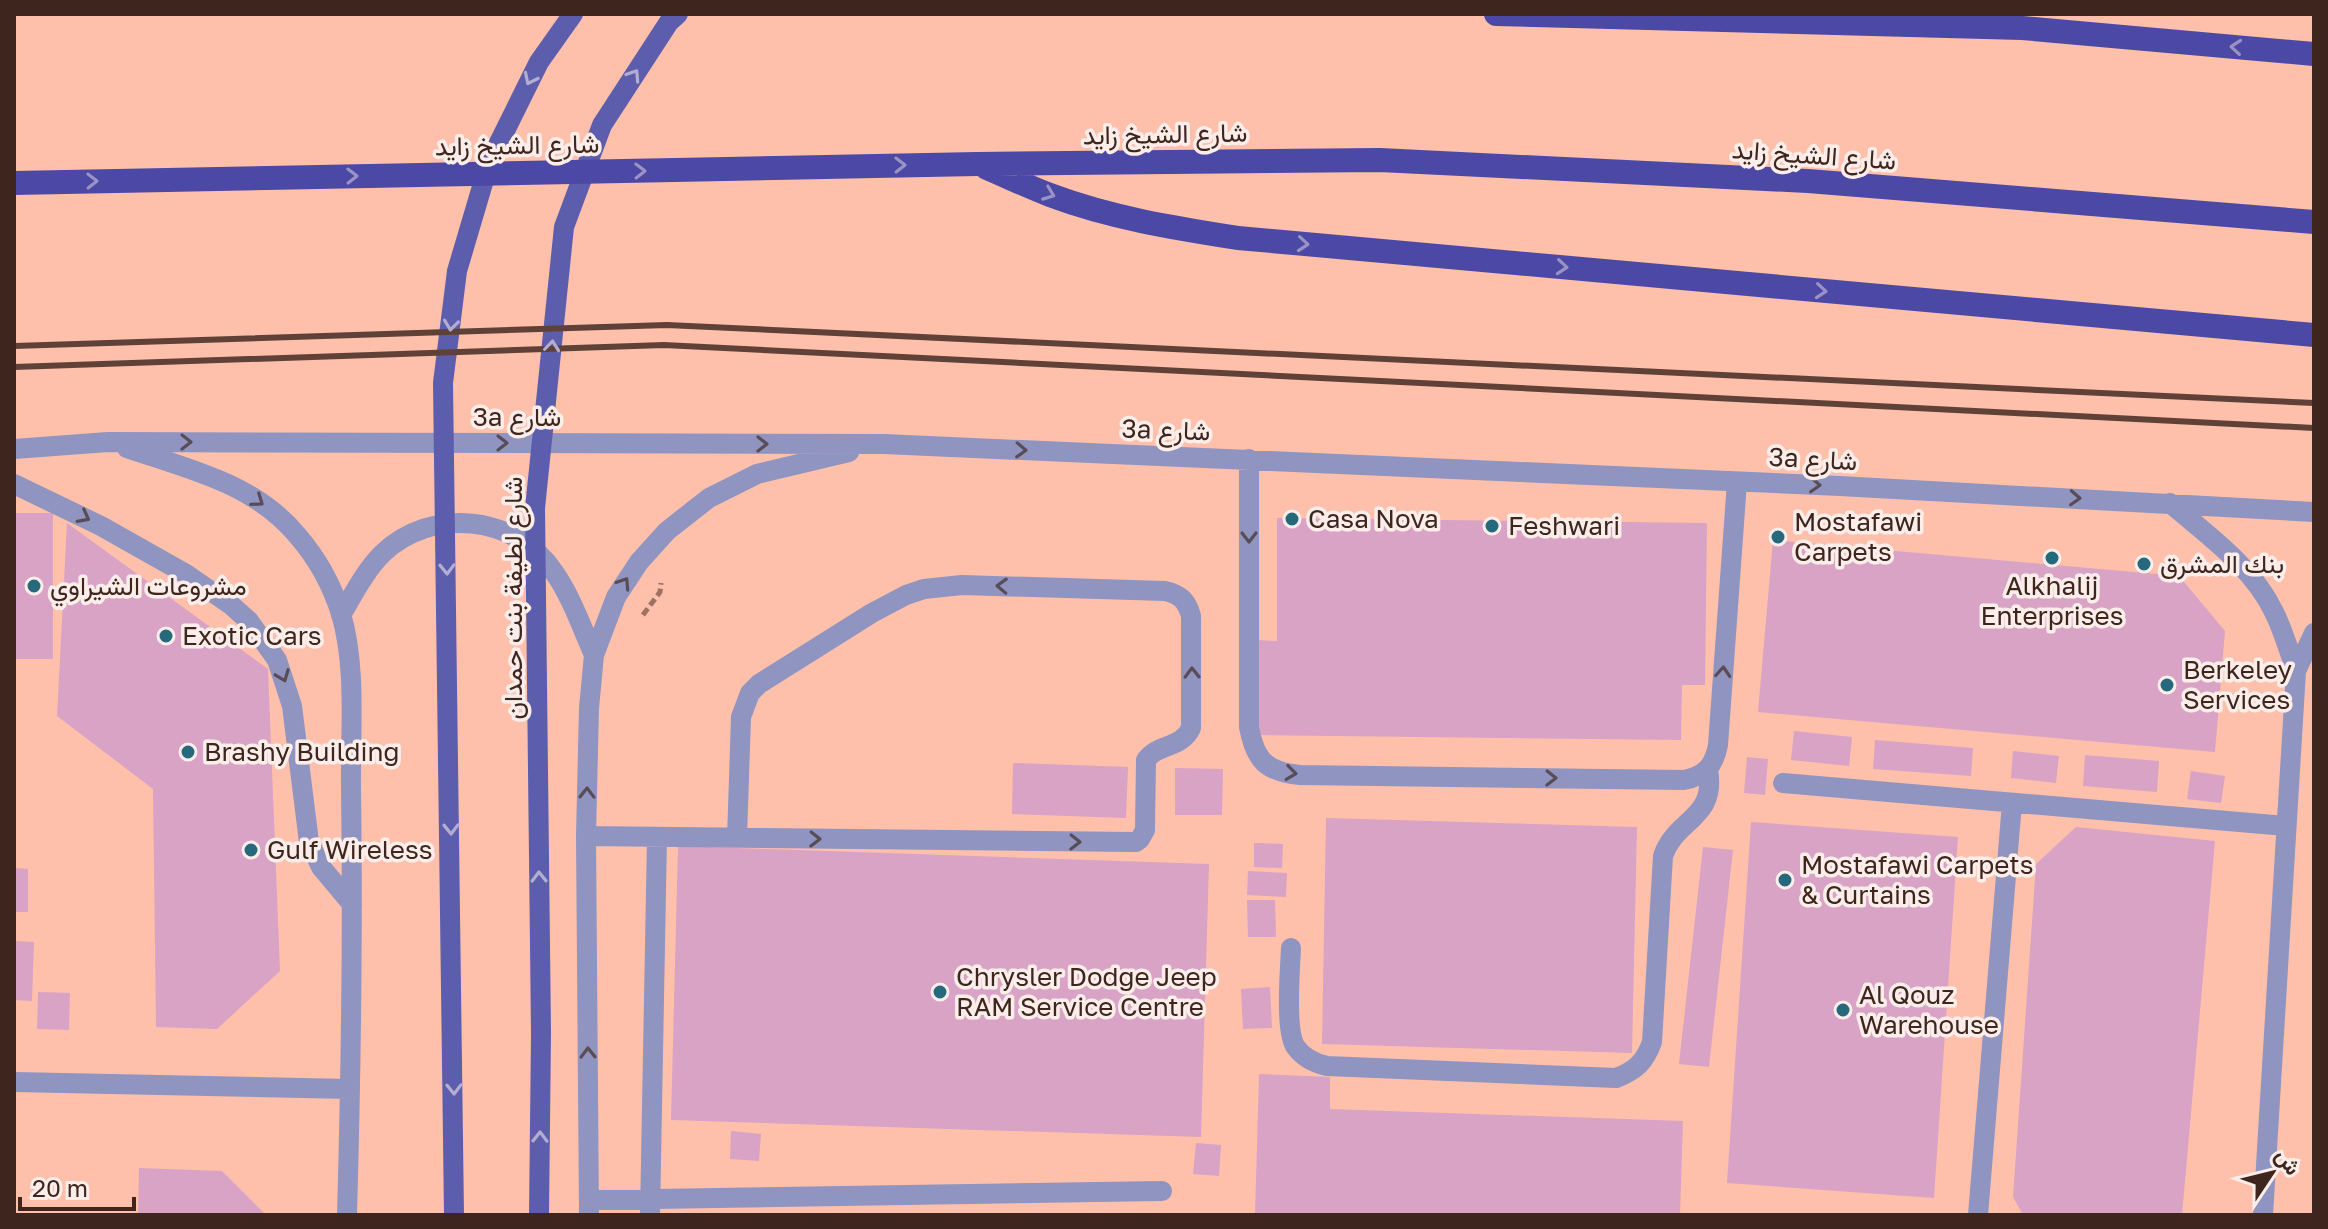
<svg xmlns="http://www.w3.org/2000/svg" width="2328" height="1229" font-family="'Golos Text',Vazirmatn,sans-serif">
  <style>
    .building { fill: #d8a3c5 }
    .lines { fill: none; stroke-linecap: round; stroke-linejoin: round }
    .path { stroke: #9d7264; stroke-width: 5; stroke-dasharray: 8 4; stroke-linecap: butt }
    .minor { stroke: #8f94c0; stroke-width: 20 }
    .major { stroke: #5c5ead; stroke-width: 20 }
    .highway { stroke: #4b49a5; stroke-width: 24 }
    .rail { stroke: #604137; stroke-width: 6 }
    .oneway { stroke: #9a93c4 }
    .oneway2 { stroke: #b3adcf }
    .oneway3 { stroke: #5a4c57 }
    .poi-dot { fill: #27697c; stroke: #fbeeea; stroke-width: 3 }
    .labels { text-anchor: middle; stroke-width: 7; stroke-linejoin: round; paint-order: stroke }
    .street-label { font-size: 26px; fill: #3e261e; stroke: #fbeeea }
    .poi-label { font-size: 26px; fill: #3e261e; stroke: #fbeeea; text-anchor: start }
  </style>
  <rect width="100%" height="100%" fill="#fec0ab"/>
  <path class="building" d="M 14,513 L 53,513 L 53,659 L 14,659 Z
    M 1277,518 L 1707,523 L 1705,685 L 1682,685 L 1681,740 L 1255,735 L 1256,640 L 1277,641 Z
    M 67,523 L 268,669 L 280,971 L 217,1029 L 156,1027 L 153,789 L 57,716 Z
    M 1773,540 L 2179,576 L 2225,631 L 2215,752 L 1758,712 Z
    M 1794,731 L 1852,737 L 1849,766 L 1791,760 Z
    M 1875,740 L 1973,748 L 1971,776 L 1873,769 Z
    M 2013,751 L 2059,756 L 2056,783 L 2011,778 Z
    M 2085,755 L 2159,761 L 2157,792 L 2083,786 Z
    M 1747,757 L 1768,759 L 1765,795 L 1744,793 Z
    M 1013,763 L 1128,767 L 1126,818 L 1012,814 Z
    M 1175,768 L 1223,769 L 1222,815 L 1175,815 Z
    M 2191,771 L 2225,776 L 2221,803 L 2187,799 Z
    M 1326,818 L 1637,827 L 1632,1053 L 1322,1044 Z
    M 1751,822 L 1958,837 L 1934,1198 L 1727,1183 Z
    M 2076,827 L 2215,841 L 2182,1215 L 2023,1215 L 2013,1197 L 2036,864 Z
    M 1254,843 L 1283,844 L 1282,868 L 1254,867 Z
    M 678,846 L 1209,864 L 1201,1137 L 671,1120 Z
    M 1703,847 L 1733,850 L 1709,1067 L 1679,1064 Z
    M 14,868 L 28,869 L 28,912 L 14,912 Z
    M 1248,871 L 1287,873 L 1286,897 L 1247,895 Z
    M 1247,900 L 1275,900 L 1276,937 L 1248,937 Z
    M 15,941 L 34,942 L 32,1001 L 14,1000 Z
    M 1270,987 L 1272,1028 L 1243,1029 L 1241,989 Z
    M 38,992 L 70,993 L 69,1030 L 37,1029 Z
    M 1259,1074 L 1330,1077 L 1330,1109 L 1683,1121 L 1680,1215 L 1255,1215 Z
    M 731,1131 L 761,1134 L 759,1161 L 730,1159 Z
    M 1196,1143 L 1221,1145 L 1219,1176 L 1193,1174 Z
    M 139,1168 L 222,1171 L 266,1215 L 138,1215 Z"/>
  <g class="lines">
    <path class="path" d="M 643,615 L 660,592 L 661,583"/>
    <path class="minor" d="M 127,448 C 188,469 254,483 297,535 C 317,558 332,585 341,614 C 357,667 350,735 351,790 C 353,932 351,1073 347,1215
      M 14,449 L 108,442 L 884,444 L 1840,486 L 2314,512
      M 1249,459 L 1249,727 C 1255,760 1266,772 1300,775 L 1684,780 C 1705,776 1714,766 1718,745 L 1737,482
      M 14,484 L 101,526 L 186,574 L 231,605 L 249,621 L 277,660 L 292,706 L 309,842 L 321,867 L 352,904
      M 2170,503 C 2207,535 2252,566 2274,612 C 2283,630 2289,651 2296,671
      M 341,615 C 353,595 365,571 382,554 C 431,506 516,515 554,572 C 571,596 582,628 594,655
      M 1783,783 L 2286,826
      M 586,836 L 1136,842 L 1140,839 L 1145,830 L 1146,760 C 1158,743 1181,749 1191,728 L 1191,616 C 1187,601 1180,594 1165,591 L 962,585 L 924,589 L 906,595 L 872,613 L 759,684 L 750,693 L 741,717 L 737,838
      M 1291,948 C 1290,970 1285,1029 1295,1046 C 1303,1058 1314,1063 1327,1066 L 1616,1078 C 1635,1071 1645,1062 1652,1042 L 1663,856 C 1675,819 1717,819 1708,770
      M 14,1082 L 350,1089
      M 590,1200 L 1162,1191
      M 589,1215 L 586,836 L 589,708 L 594,655 L 616,597 L 639,562 L 667,531 L 709,498 L 757,474 L 849,452
      M 650,1215 L 657,837
      M 1978,1215 L 2012,803
      M 2263,1215 L 2296,671 L 2314,633"/>
    <path class="major" d="M 454,1215 L 443,383 L 457,271 L 489,163 L 539,62 L 573,14
      M 539,1215 L 541,1033 L 535,508 L 564,227 L 602,125 L 669,22 L 678,14"/>
    <path class="highway" d="M 1496,14 L 2022,28 L 2314,54
      M 987,168 C 1008,177 1029,187 1050,195 C 1111,218 1175,228 1238,238 L 2314,335
      M 14,183 L 977,164 L 1380,160 L 1808,181 L 2314,222"/>
    <path class="rail" d="M 14,346 L 667,325 L 2314,403
      M 14,367 L 664,345 L 2314,428"/>
  </g>
  <defs><path id="oneway-chevron" d="M-2-3.5L2.5 0L-2 3.5" fill="none" stroke-width="1.6" stroke-linecap="round" stroke-linejoin="round" transform="scale(2)"/></defs>
  <g class="oneway">
    <use href="#oneway-chevron" transform="translate(2236 47) rotate(-175)"/>
    <use href="#oneway-chevron" transform="translate(900 165) rotate(-1)"/>
    <use href="#oneway-chevron" transform="translate(640 171) rotate(-1)"/>
    <use href="#oneway-chevron" transform="translate(352 176) rotate(-1)"/>
    <use href="#oneway-chevron" transform="translate(92 181) rotate(-1)"/>
    <use href="#oneway-chevron" transform="translate(1049 194) rotate(21)"/>
    <use href="#oneway-chevron" transform="translate(1303 244) rotate(5)"/>
    <use href="#oneway-chevron" transform="translate(1562 267) rotate(5)"/>
    <use href="#oneway-chevron" transform="translate(1821 291) rotate(5)"/>
  </g>
  <g class="oneway2">
    <use href="#oneway-chevron" transform="translate(634 75) rotate(-57)"/>
    <use href="#oneway-chevron" transform="translate(530 79) rotate(116)"/>
    <use href="#oneway-chevron" transform="translate(451 325) rotate(97)"/>
    <use href="#oneway-chevron" transform="translate(552 346) rotate(-84)"/>
    <use href="#oneway-chevron" transform="translate(447 569) rotate(89)"/>
    <use href="#oneway-chevron" transform="translate(451 829) rotate(89)"/>
    <use href="#oneway-chevron" transform="translate(539 877) rotate(-91)"/>
    <use href="#oneway-chevron" transform="translate(454 1089) rotate(89)"/>
    <use href="#oneway-chevron" transform="translate(540 1137) rotate(-89)"/>
  </g>
  <g class="oneway3">
    <use href="#oneway-chevron" transform="translate(186 442)"/>
    <use href="#oneway-chevron" transform="translate(502 443)"/>
    <use href="#oneway-chevron" transform="translate(762 444)"/>
    <use href="#oneway-chevron" transform="translate(1021 450) rotate(2)"/>
    <use href="#oneway-chevron" transform="translate(1815 485) rotate(3)"/>
    <use href="#oneway-chevron" transform="translate(2075 498) rotate(3)"/>
    <use href="#oneway-chevron" transform="translate(258 501) rotate(35)"/>
    <use href="#oneway-chevron" transform="translate(84 517) rotate(28)"/>
    <use href="#oneway-chevron" transform="translate(1249 537) rotate(90)"/>
    <use href="#oneway-chevron" transform="translate(624 583) rotate(-57)"/>
    <use href="#oneway-chevron" transform="translate(1002 586) rotate(-178)"/>
    <use href="#oneway-chevron" transform="translate(1723 672) rotate(-86)"/>
    <use href="#oneway-chevron" transform="translate(1192 673) rotate(-91)"/>
    <use href="#oneway-chevron" transform="translate(283 676) rotate(69)"/>
    <use href="#oneway-chevron" transform="translate(1291 773) rotate(7)"/>
    <use href="#oneway-chevron" transform="translate(1551 778) rotate(1)"/>
    <use href="#oneway-chevron" transform="translate(587 793) rotate(-89)"/>
    <use href="#oneway-chevron" transform="translate(815 839) rotate(1)"/>
    <use href="#oneway-chevron" transform="translate(1075 842) rotate(1)"/>
    <use href="#oneway-chevron" transform="translate(588 1053) rotate(-91)"/>
  </g>
  <g class="poi-dot">
    <circle cx="1292" cy="519" r="8"/>
    <circle cx="1492" cy="526" r="8"/>
    <circle cx="1778" cy="537" r="8"/>
    <circle cx="2052" cy="558" r="8"/>
    <circle cx="2144" cy="564" r="8"/>
    <circle cx="34" cy="586" r="8"/>
    <circle cx="166" cy="636" r="8"/>
    <circle cx="2167" cy="685" r="8"/>
    <circle cx="188" cy="752" r="8"/>
    <circle cx="251" cy="850" r="8"/>
    <circle cx="1785" cy="880" r="8"/>
    <circle cx="940" cy="992" r="8"/>
    <circle cx="1843" cy="1010" r="8"/>
  </g>
  <g class="labels">
    <g class="street-label">
      <text transform="translate(1165 134) rotate(-1)" y="9">شارع الشيخ زايد</text>
      <text transform="translate(517 145) rotate(-1)" y="9">شارع الشيخ زايد</text>
      <text transform="translate(1814 155) rotate(4)" y="9">شارع الشيخ زايد</text>
      <text x="517" y="426">3a شارع</text>
      <text transform="translate(1166 430) rotate(2)" y="9">3a شارع</text>
      <text transform="translate(1813 459) rotate(3)" y="9">3a شارع</text>
      <text transform="translate(513 598) rotate(-90)" y="9">شارع لطيفة بنت حمدان</text>
    </g>
    <g class="poi-label">
      <text x="1308" y="528">Casa Nova</text>
      <text x="1794" y="531">Mostafawi<tspan x="1794" dy="30">Carpets</tspan></text>
      <text x="1508" y="535">Feshwari</text>
      <text x="2160" y="573">بنك المشرق</text>
      <text x="50" y="595">مشروعات الشيراوي</text>
      <text x="2052" y="595" text-anchor="middle">Alkhalij<tspan x="2052" dy="30">Enterprises</tspan></text>
      <text x="182" y="645">Exotic Cars</text>
      <text x="2183" y="679">Berkeley<tspan x="2183" dy="30">Services</tspan></text>
      <text x="204" y="761">Brashy Building</text>
      <text x="267" y="859">Gulf Wireless</text>
      <text x="1801" y="874">Mostafawi Carpets<tspan x="1801" dy="30">&amp; Curtains</tspan></text>
      <text x="956" y="986">Chrysler Dodge Jeep<tspan x="956" dy="30">RAM Service Centre</tspan></text>
      <text x="1859" y="1004">Al Qouz<tspan x="1859" dy="30">Warehouse</tspan></text>
    </g>
  </g>
  <rect width="2328" height="1229" fill="none" stroke="#3e261e" stroke-width="32"/>
  <g transform="translate(2272 1173) rotate(55)" stroke="#fbeeea" stroke-width="6" paint-order="stroke">
  <path d="M0-6L14 30L0 20L-14 30Z" fill="#3e261e"/>
  <text y="-12" font-size="22" font-weight="bold" text-anchor="middle" fill="#3e261e">ش</text>
  </g>
  <path d="M20 1197v12h114v-12" fill="none" stroke="#3e261e" stroke-width="4"/>
  <text x="32" y="1197" font-size="24" fill="#3e261e" stroke="#fbeeea" stroke-width="6" paint-order="stroke">20 m</text>
</svg>
